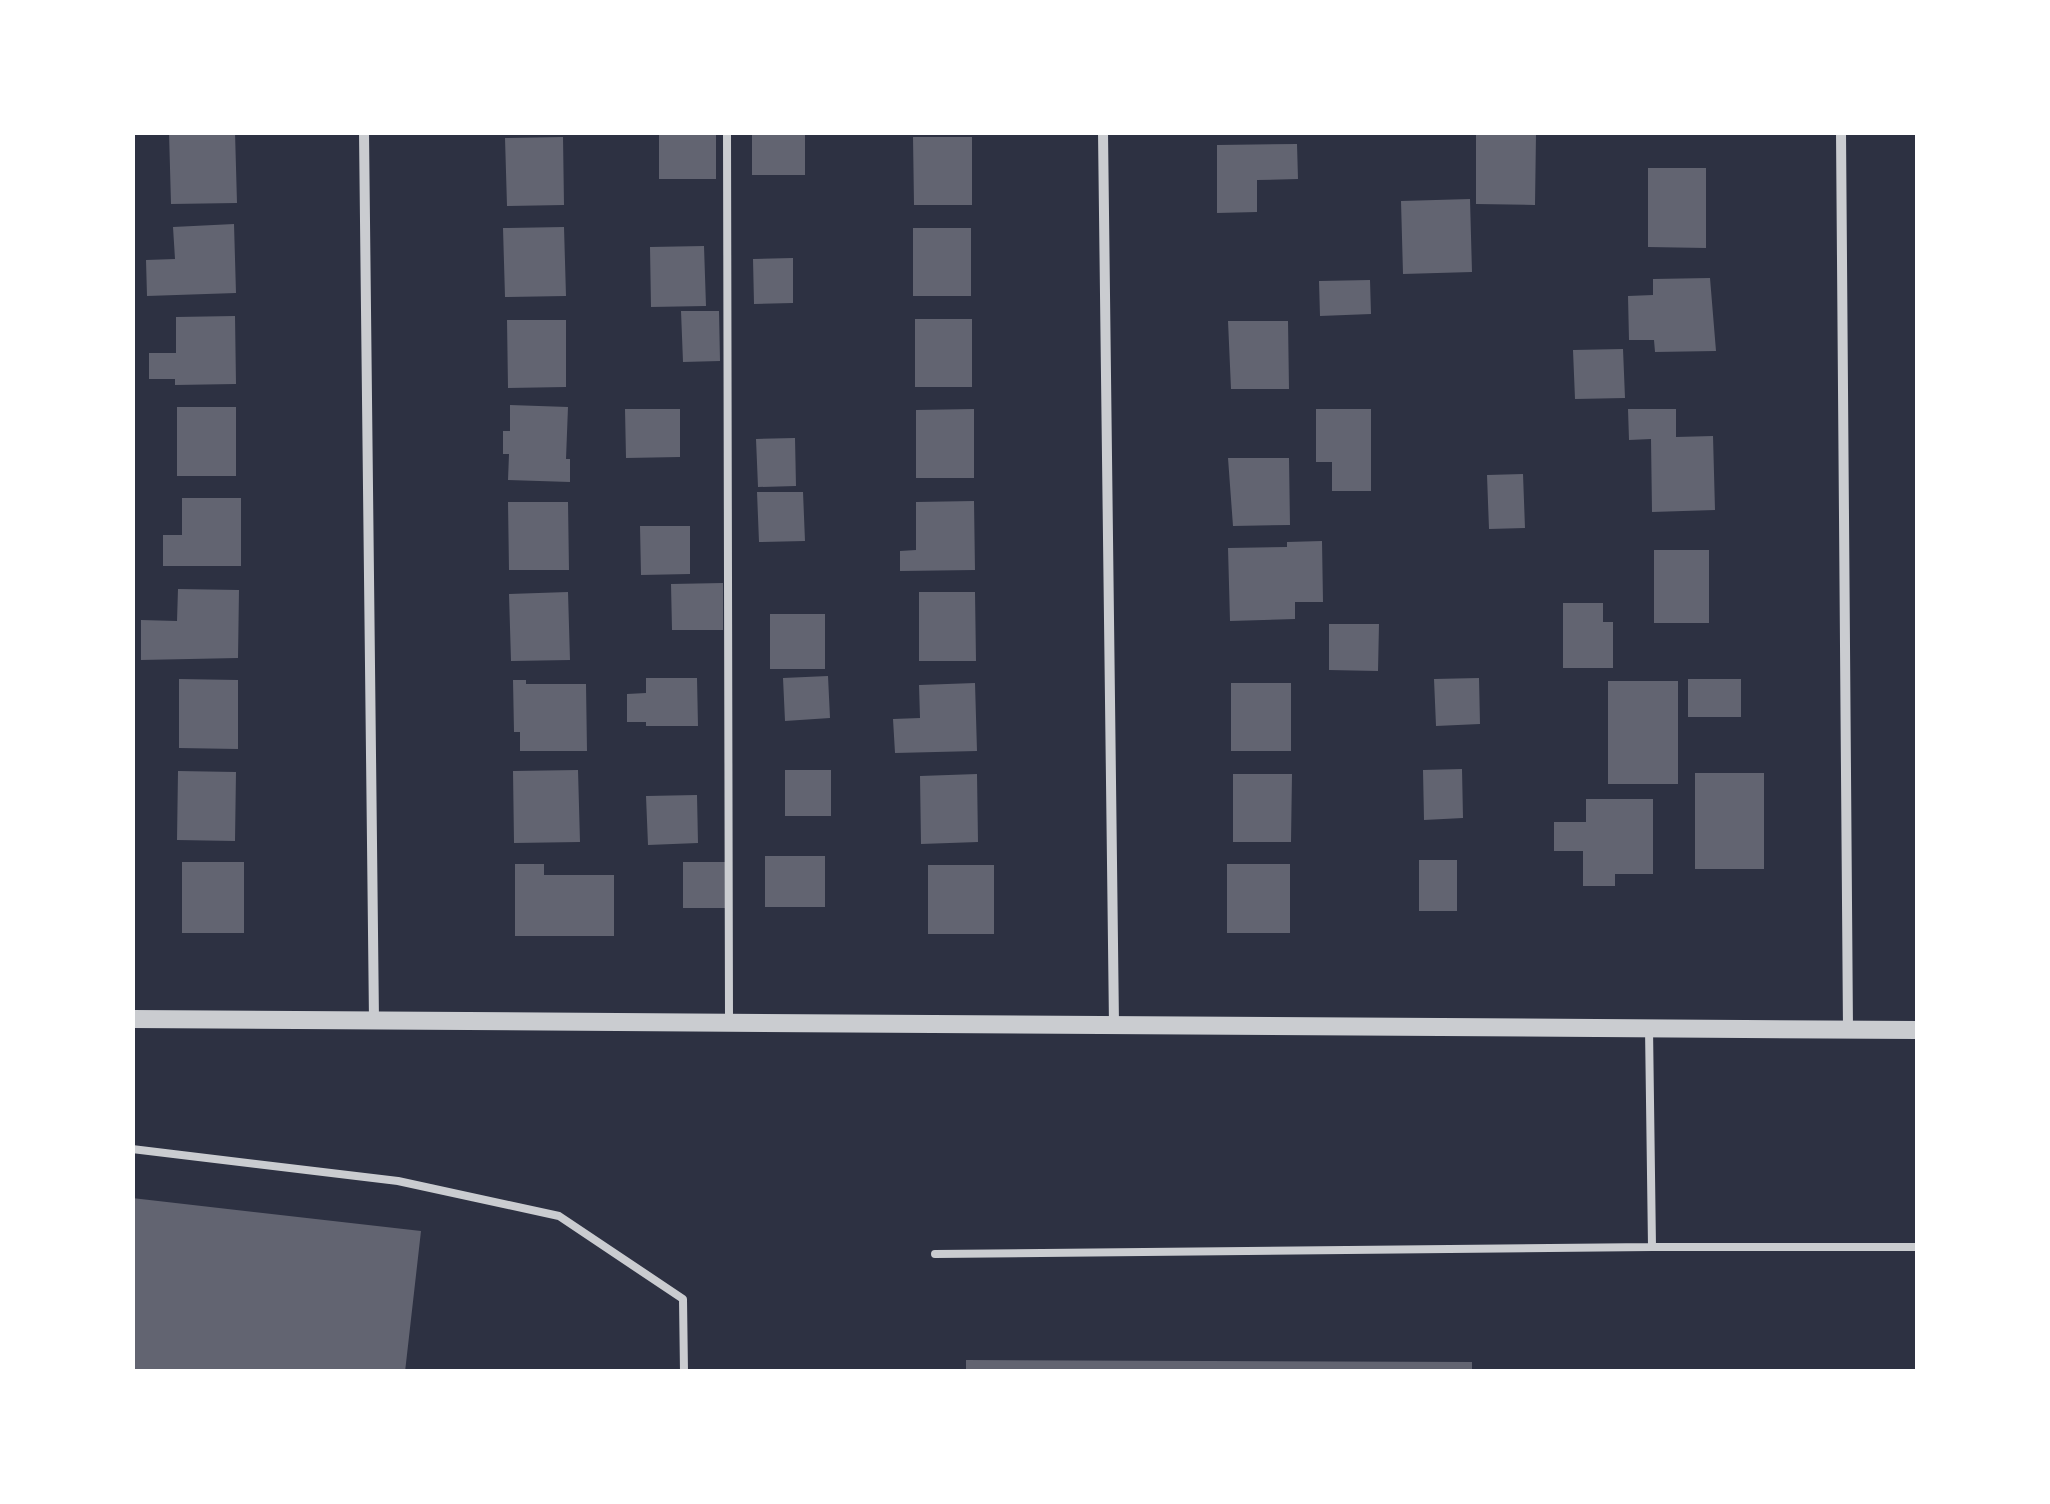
<svg xmlns="http://www.w3.org/2000/svg" width="2050" height="1504" font-family="'Public Sans',sans-serif">
  <style>
    .building { fill: #626471 }
    .lines { fill: none; stroke-linecap: round; stroke-linejoin: round }
    .service { stroke: #caccd0; stroke-width: 8 }
    .minor { stroke: #caccd0; stroke-width: 10 }
    .tertiary { stroke: #caccd0; stroke-width: 18 }
  </style>
  <rect width="100%" height="100%" fill="#2d3142"/>
  <path class="building" d="M 169,132 L 235,132 L 237,203 L 171,204 Z
    M 659,132 L 716,132 L 716,179 L 659,179 Z
    M 752,132 L 805,132 L 805,175 L 752,175 Z
    M 1476,134 L 1536,134 L 1535,205 L 1476,204 Z
    M 563,137 L 564,205 L 507,206 L 505,138 Z
    M 913,137 L 972,137 L 972,205 L 914,205 Z
    M 1297,144 L 1298,179 L 1257,180 L 1257,212 L 1217,213 L 1217,145 Z
    M 1648,168 L 1706,168 L 1706,248 L 1648,247 Z
    M 1470,199 L 1472,272 L 1403,274 L 1401,201 Z
    M 234,224 L 236,293 L 147,296 L 146,260 L 175,259 L 173,227 Z
    M 564,227 L 566,296 L 505,297 L 503,228 Z
    M 913,228 L 971,228 L 971,296 L 913,296 Z
    M 704,246 L 706,306 L 651,307 L 650,247 Z
    M 793,258 L 793,303 L 754,304 L 753,259 Z
    M 1710,278 L 1716,351 L 1655,352 L 1654,340 L 1629,340 L 1628,296 L 1653,295 L 1653,279 Z
    M 1370,280 L 1371,314 L 1320,316 L 1319,281 Z
    M 681,311 L 719,311 L 720,361 L 683,362 Z
    M 235,316 L 236,384 L 175,385 L 175,379 L 149,379 L 149,353 L 176,353 L 176,317 Z
    M 915,319 L 972,319 L 972,387 L 915,387 Z
    M 507,320 L 566,320 L 566,387 L 508,388 Z
    M 1228,321 L 1288,321 L 1289,389 L 1231,389 Z
    M 1623,349 L 1625,398 L 1575,399 L 1573,350 Z
    M 510,405 L 568,407 L 566,459 L 570,459 L 570,482 L 508,480 L 509,454 L 503,454 L 503,431 L 510,431 Z
    M 177,407 L 236,407 L 236,476 L 177,476 Z
    M 625,409 L 680,409 L 680,457 L 626,458 Z
    M 974,409 L 974,478 L 916,478 L 916,410 Z
    M 1316,409 L 1371,409 L 1371,491 L 1332,491 L 1332,462 L 1316,462 Z
    M 1628,409 L 1676,409 L 1676,437 L 1713,436 L 1715,510 L 1652,512 L 1651,439 L 1629,440 Z
    M 795,438 L 796,486 L 758,487 L 756,439 Z
    M 1228,458 L 1289,458 L 1290,525 L 1233,526 Z
    M 1523,474 L 1525,528 L 1489,529 L 1487,475 Z
    M 757,492 L 803,492 L 805,541 L 759,542 Z
    M 182,498 L 241,498 L 241,566 L 163,566 L 163,535 L 182,535 Z
    M 974,501 L 975,570 L 900,571 L 900,551 L 916,550 L 916,502 Z
    M 508,502 L 568,502 L 569,570 L 509,570 Z
    M 640,526 L 690,526 L 690,574 L 641,575 Z
    M 1322,541 L 1323,602 L 1295,602 L 1295,619 L 1230,621 L 1228,548 L 1287,547 L 1287,542 Z
    M 1654,550 L 1709,550 L 1709,623 L 1654,623 Z
    M 723,583 L 723,630 L 672,630 L 671,584 Z
    M 178,589 L 239,590 L 238,658 L 141,660 L 141,620 L 177,621 Z
    M 568,592 L 570,660 L 511,661 L 509,594 Z
    M 919,592 L 975,592 L 976,661 L 919,661 Z
    M 1563,603 L 1603,603 L 1603,622 L 1613,622 L 1613,668 L 1563,668 Z
    M 770,614 L 825,614 L 825,669 L 770,669 Z
    M 1329,624 L 1379,624 L 1378,671 L 1329,670 Z
    M 828,676 L 830,718 L 785,721 L 783,678 Z
    M 646,678 L 697,678 L 698,726 L 646,726 L 646,722 L 627,722 L 627,694 L 646,693 Z
    M 1479,678 L 1480,724 L 1436,726 L 1434,679 Z
    M 179,679 L 238,680 L 238,749 L 179,748 Z
    M 1688,679 L 1741,679 L 1741,717 L 1688,717 Z
    M 513,680 L 526,680 L 526,684 L 586,684 L 587,751 L 520,751 L 520,732 L 514,732 Z
    M 1608,681 L 1678,681 L 1678,784 L 1608,784 Z
    M 975,683 L 977,751 L 895,753 L 893,719 L 920,718 L 919,685 Z
    M 1231,683 L 1291,683 L 1291,751 L 1231,751 Z
    M 1462,769 L 1463,818 L 1424,820 L 1423,770 Z
    M 578,770 L 580,842 L 514,843 L 513,771 Z
    M 785,770 L 831,770 L 831,816 L 785,816 Z
    M 178,771 L 236,772 L 235,841 L 177,840 Z
    M 1695,773 L 1764,773 L 1764,869 L 1695,869 Z
    M 977,774 L 978,842 L 921,844 L 920,776 Z
    M 1233,774 L 1292,774 L 1291,842 L 1233,842 Z
    M 697,795 L 698,843 L 648,845 L 646,796 Z
    M 1586,799 L 1653,799 L 1653,874 L 1615,874 L 1615,886 L 1583,886 L 1583,851 L 1554,851 L 1554,822 L 1586,822 Z
    M 765,856 L 825,856 L 825,907 L 765,907 Z
    M 1419,860 L 1457,860 L 1457,911 L 1419,911 Z
    M 182,862 L 244,862 L 244,933 L 182,933 Z
    M 683,862 L 727,862 L 727,908 L 683,908 Z
    M 515,864 L 544,864 L 544,875 L 614,875 L 614,936 L 515,936 Z
    M 1227,864 L 1290,864 L 1290,933 L 1227,933 Z
    M 928,865 L 994,865 L 994,934 L 928,934 Z
    M 132,1198 L 421,1231 L 405,1372 L 132,1372 Z
    M 966,1360 L 1472,1362 L 1472,1372 L 966,1372 Z"/>
  <g class="lines">
    <path class="service" d="M 727,132 L 729,1021
      M 132,1149 L 398,1181 L 559,1216 L 683,1299 L 684,1372
      M 1652,1247 L 1918,1247
      M 935,1254 L 1652,1247 L 1649,1028"/>
    <path class="minor" d="M 364,132 L 374,1021
      M 1103,132 L 1114,1025
      M 1841,132 L 1848,1030"/>
    <path class="tertiary" d="M 132,1019 L 1918,1030"/>
  </g>
  <rect width="2050" height="1504" fill="none" stroke="#ffffff" stroke-width="270"/>
</svg>
